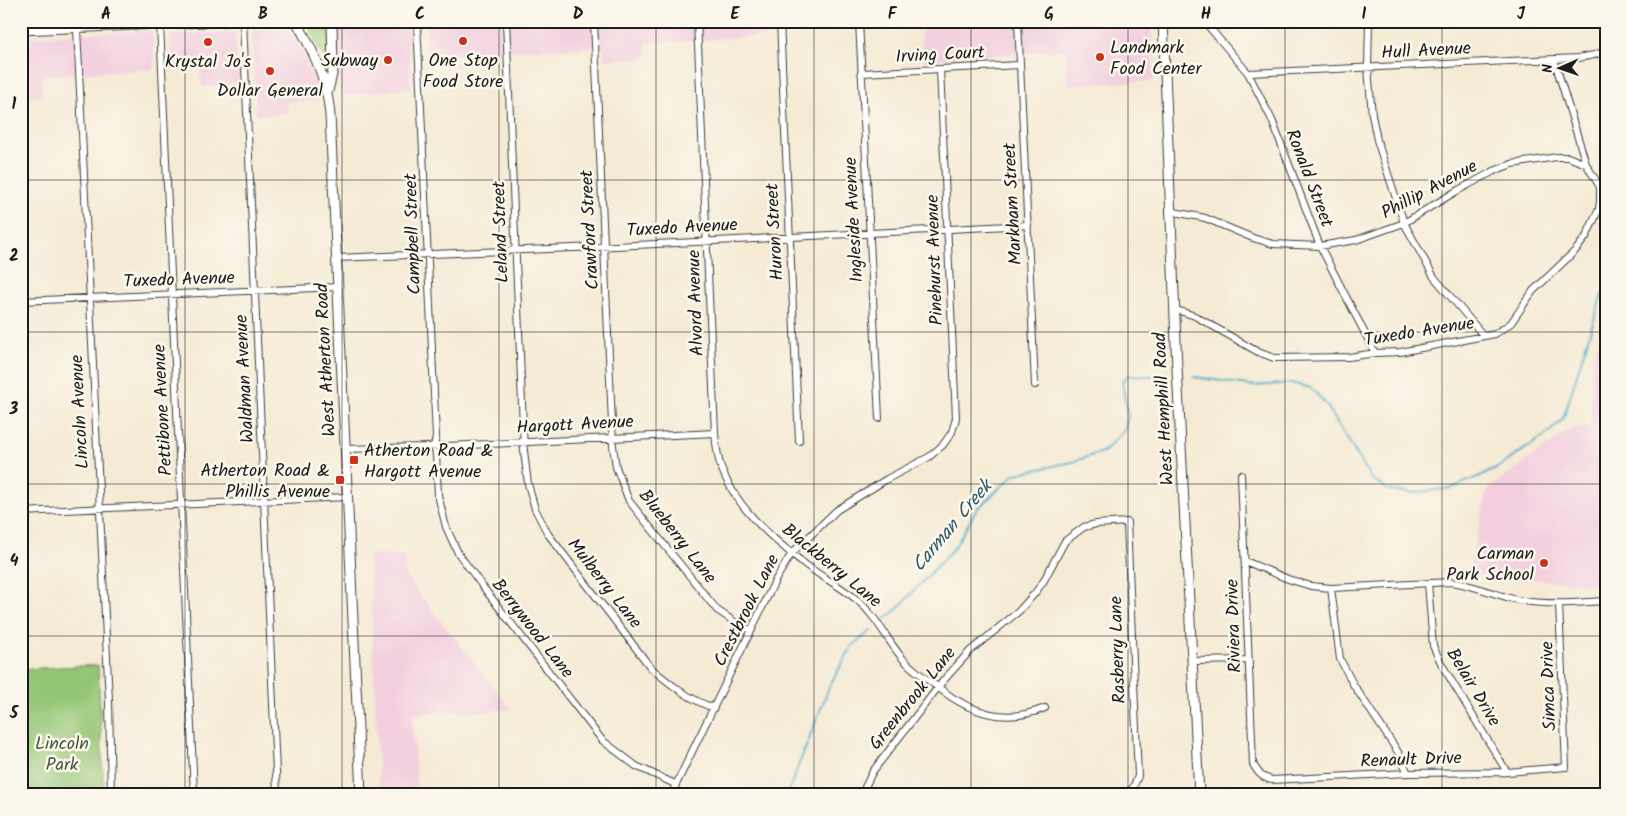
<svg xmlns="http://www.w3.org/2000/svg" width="1627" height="816" font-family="Kalam,sans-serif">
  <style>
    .built { fill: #f3cfdf }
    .green { fill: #95c676; stroke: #587149 }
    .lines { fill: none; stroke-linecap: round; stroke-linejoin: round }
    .stream { stroke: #47a8c7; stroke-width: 2 }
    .street-casing { stroke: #3d3b38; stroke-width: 8 }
    .secondary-casing { stroke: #3d3b38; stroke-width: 11 }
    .street { stroke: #fff; stroke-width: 6 }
    .secondary { stroke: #fff; stroke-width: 9 }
    .grid { fill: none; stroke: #1c1c1c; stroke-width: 1; stroke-opacity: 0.55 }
    .poi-dot { fill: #c8321e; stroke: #fbf7ec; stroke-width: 2 }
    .labels { text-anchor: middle; stroke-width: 5; stroke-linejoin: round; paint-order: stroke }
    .poi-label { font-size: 18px; fill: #1c1c1c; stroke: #fbf7ec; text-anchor: end }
    .street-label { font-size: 18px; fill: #1c1c1c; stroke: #fbf7ec }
    .park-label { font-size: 18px; fill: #46583c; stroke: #fbf7ec }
    .water-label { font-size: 19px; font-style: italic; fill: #2f5b69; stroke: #fbf7ec }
    .neatline { fill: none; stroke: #1c1c1c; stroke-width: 2 }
    .grid-label { font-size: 16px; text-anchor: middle; font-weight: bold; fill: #1c1c1c }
  </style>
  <rect width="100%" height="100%" fill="#fbf7ec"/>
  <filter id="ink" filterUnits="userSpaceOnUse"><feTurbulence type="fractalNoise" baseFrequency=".02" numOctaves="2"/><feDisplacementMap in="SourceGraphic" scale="10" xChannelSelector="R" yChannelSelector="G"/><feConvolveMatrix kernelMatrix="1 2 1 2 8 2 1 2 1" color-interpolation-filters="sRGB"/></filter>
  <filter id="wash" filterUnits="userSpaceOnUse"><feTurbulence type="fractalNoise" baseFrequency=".0096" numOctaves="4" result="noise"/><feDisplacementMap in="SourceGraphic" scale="20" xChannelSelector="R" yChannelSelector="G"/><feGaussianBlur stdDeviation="1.12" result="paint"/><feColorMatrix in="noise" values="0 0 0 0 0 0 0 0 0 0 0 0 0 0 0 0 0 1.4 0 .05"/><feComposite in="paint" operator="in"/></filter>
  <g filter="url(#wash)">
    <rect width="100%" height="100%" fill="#f5ebd5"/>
    <path class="built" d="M 426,21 L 768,21 L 769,36 L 646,43 L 646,58 L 604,60 L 604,47 L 426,55 Z
      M 865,21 L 1151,21 L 1154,81 L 1068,85 L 1066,50 L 922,60 L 921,27 L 866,30 Z
      M 408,24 L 411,88 L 340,96 L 335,28 Z
      M 282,29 L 290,33 L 303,54 L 315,80 L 319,100 L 287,102 L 287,114 L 256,115 L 252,30 Z
      M 152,30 L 155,69 L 42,75 L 42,96 L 21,97 L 21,37 Z
      M 235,32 L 239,85 L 202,86 L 200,69 L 171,70 L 170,35 Z
      M 1606,327 L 1606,490 L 1604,490 L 1606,586 L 1469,574 L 1487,490 L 1572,428 L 1590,427 L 1593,355 Z
      M 369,555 L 405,555 L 405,576 L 512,710 L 412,714 L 417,795 L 379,795 Z"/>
    <path class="green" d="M 329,27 L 329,70 L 310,30 L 310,28 Z
      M 98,665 L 104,795 L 21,795 L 21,669 Z"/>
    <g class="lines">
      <path class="stream" d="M 1194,377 L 1255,386 L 1291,383 L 1311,388 L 1326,404 L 1371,478 L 1388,490 L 1411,493 L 1452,488 L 1496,469 L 1547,434 L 1563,419 L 1601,297 L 1606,291
        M 885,619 L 897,609 L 954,548 L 977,509 L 1015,474 L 1072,462 L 1105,451 L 1125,429 L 1128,417 L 1122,382 L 1128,375 L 1161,377
        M 787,795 L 830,685 L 852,646 L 872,630"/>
    </g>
  </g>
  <g filter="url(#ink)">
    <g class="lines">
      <defs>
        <path id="street" d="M 243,21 L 277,795
          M 417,21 L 436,437 L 434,446 L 436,454 L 438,495 L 446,527 L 458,553 L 483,587 L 602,740 L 636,766 L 675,784
          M 506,21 L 524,451 L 528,484 L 535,509 L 548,534 L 651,668 C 670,684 690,700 714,708
          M 594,21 L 613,446 L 616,467 L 629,501 L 717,610 L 742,627 L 752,630
          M 697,21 L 715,433 C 716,444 717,456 721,467 C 735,506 769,536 801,561 C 818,576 840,585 857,600 C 875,615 885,636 899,654 C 909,668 926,678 939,688 C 972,714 1006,724 1045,708
          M 780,21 L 799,441
          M 859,21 L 879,418
          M 1018,21 L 1035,385
          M 1204,21 L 1248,73 L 1272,120 L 1320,246 L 1375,353
          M 1369,21 L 1368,68 L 1372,115 L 1377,140 L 1404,223 L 1434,277 L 1483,335
          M 160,24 L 194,795
          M 77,28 L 109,701 L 111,795
          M 861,73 L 1020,65
          M 1248,73 L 1578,58 L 1594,55 L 1606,51
          M 1600,187 L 1606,180
          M 1169,211 L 1205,218 L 1253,238 L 1273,244 L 1320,246 L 1356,240 L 1404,223 L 1455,192 L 1494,171 L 1512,164 L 1557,157 L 1568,157 L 1586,164
          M 337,258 L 596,247 L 1028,225
          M 21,301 L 338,287
          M 1174,309 L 1195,316 L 1258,352 L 1274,358 L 1349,357 L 1375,353 L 1400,352 L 1495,334 L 1511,323 L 1533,291 L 1575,251 L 1586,237 L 1599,209 L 1600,200 L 1600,187 L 1586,164 L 1554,59
          M 345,449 L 426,447 L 715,433
          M 1241,475 L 1253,764 C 1258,773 1262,778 1272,780 L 1408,773 L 1507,772 L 1566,767 L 1559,604
          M 21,512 L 348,497
          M 1245,561 L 1288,579 L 1311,586 L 1331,588 L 1451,582 C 1476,585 1499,597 1523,601 C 1551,605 1578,603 1606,601
          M 1428,583 L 1433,646 L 1442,665 L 1507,772
          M 1331,588 L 1340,659 L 1353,684 L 1398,752 L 1408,773
          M 21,618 L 24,666
          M 1193,661 L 1249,660
          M 671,795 L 776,579 L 792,553 L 837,510 L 887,479 L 929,457 L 943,445 L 952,432 L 956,418 L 940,69
          M 864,795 L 865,787 L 873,771 L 943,681 L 970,651 L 1019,611 L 1035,593 L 1043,582 L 1065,541 L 1084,527 L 1096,524 L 1127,522 L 1138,776 L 1133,788 L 1122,795"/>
        <path id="secondary" d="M 296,21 C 314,52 327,79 330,115 L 361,795
          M 1163,21 L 1177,368 L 1199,795
          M 21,30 L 226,21
          M 328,91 L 333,70 L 332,21"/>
      </defs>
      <use href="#street" class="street-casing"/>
      <use href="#secondary" class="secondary-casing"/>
      <use href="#street" class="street"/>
      <use href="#secondary" class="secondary"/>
    </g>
  </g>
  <path class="grid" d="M 185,21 L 185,795M 342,21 L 342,795M 499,21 L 499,795M 656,21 L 656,795M 814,21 L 814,795M 971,21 L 971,795M 1128,21 L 1128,795M 1285,21 L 1285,795M 1442,21 L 1442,795M 21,180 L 1606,180M 21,332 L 1606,332M 21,484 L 1606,484M 21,636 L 1606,636"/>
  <g class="poi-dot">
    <circle cx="463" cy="41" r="5"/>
    <circle cx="208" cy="42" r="5"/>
    <circle cx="1100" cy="57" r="5"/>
    <circle cx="388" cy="60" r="5"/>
    <circle cx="270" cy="71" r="5"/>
    <rect x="349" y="455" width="10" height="10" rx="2.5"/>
    <rect x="335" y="475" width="10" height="10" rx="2.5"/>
    <circle cx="1544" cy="563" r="5"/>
  </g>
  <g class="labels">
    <g class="poi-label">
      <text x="1110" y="53" text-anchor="start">Landmark<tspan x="1110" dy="21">Food Center</tspan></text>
      <text x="378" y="66">Subway</text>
      <text x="463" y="66" text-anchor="middle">One Stop<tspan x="463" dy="21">Food Store</tspan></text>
      <text x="208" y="67" text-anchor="middle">Krystal Jo's</text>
      <text x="270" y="96" text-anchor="middle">Dollar General</text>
      <text x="364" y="456" text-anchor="start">Atherton Road &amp;<tspan x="364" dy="21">Hargott Avenue</tspan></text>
      <text x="330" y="476">Atherton Road &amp;<tspan x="330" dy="21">Phillis Avenue</tspan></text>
      <text x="1534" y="559">Carman<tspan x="1534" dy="21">Park School</tspan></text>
    </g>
    <g class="street-label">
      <text transform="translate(1426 50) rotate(-3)" y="6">Hull Avenue</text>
      <text transform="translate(940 54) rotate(-3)" y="6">Irving Court</text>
      <text transform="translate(1310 178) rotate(69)" y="6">Ronald Street</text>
      <text transform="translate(1429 189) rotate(-28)" y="6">Phillip Avenue</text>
      <text transform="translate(1012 204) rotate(-93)" y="6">Markham Street</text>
      <text transform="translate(853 220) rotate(-93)" y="6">Ingleside Avenue</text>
      <text transform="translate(682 227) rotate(-3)" y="6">Tuxedo Avenue</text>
      <text transform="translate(589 230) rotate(-93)" y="6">Crawford Street</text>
      <text transform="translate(500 232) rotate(-92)" y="6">Leland Street</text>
      <text transform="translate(774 232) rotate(-93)" y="6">Huron Street</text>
      <text transform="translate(412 234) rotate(-92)" y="6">Campbell Street</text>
      <text transform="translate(934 260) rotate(-92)" y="6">Pinehurst Avenue</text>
      <text transform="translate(179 279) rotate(-2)" y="6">Tuxedo Avenue</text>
      <text transform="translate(695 303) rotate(-92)" y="6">Alvord Avenue</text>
      <text transform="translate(1419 331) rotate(-9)" y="6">Tuxedo Avenue</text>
      <text transform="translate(325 360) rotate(-93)" y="6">West Atherton Road</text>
      <text transform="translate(244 379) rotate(-93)" y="6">Waldman Avenue</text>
      <text transform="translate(1163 409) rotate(-93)" y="6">West Hemphill Road</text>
      <text transform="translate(162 410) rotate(-93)" y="6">Pettibone Avenue</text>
      <text transform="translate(79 412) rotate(-93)" y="6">Lincoln Avenue</text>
      <text transform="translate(575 424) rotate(-3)" y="6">Hargott Avenue</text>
      <text transform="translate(678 536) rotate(52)" y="6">Blueberry Lane</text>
      <text transform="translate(832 565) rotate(39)" y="6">Blackberry Lane</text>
      <text transform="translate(605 583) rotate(52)" y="6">Mulberry Lane</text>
      <text transform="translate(746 610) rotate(-63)" y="6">Crestbrook Lane</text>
      <text transform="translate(1233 626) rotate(-92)" y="6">Riviera Drive</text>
      <text transform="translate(533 628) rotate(52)" y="6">Berrywood Lane</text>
      <text transform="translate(1117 650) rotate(-92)" y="6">Rasberry Lane</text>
      <text transform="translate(1548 686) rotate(-92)" y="6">Simca Drive</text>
      <text transform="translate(1474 687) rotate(59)" y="6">Belair Drive</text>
      <text transform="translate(912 698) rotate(-51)" y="6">Greenbrook Lane</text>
      <text transform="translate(1411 759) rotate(-2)" y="6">Renault Drive</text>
    </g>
    <g class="park-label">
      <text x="62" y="749">Lincoln<tspan x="62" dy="21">Park</tspan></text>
    </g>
    <g class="water-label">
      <text transform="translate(951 525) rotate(-50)" y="7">Carman Creek</text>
    </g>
  </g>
  <rect width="1627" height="816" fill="none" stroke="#fbf7ec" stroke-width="55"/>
  <g transform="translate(1560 68) rotate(268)" stroke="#fbf7ec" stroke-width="4" paint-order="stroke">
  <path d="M0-4L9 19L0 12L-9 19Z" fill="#1c1c1c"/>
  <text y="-8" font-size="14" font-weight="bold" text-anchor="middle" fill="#1c1c1c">N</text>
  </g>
  <rect x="28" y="28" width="1572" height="760" class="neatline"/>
  <g class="grid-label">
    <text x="106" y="19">A</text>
    <text x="263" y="19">B</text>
    <text x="420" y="19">C</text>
    <text x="578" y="19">D</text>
    <text x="735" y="19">E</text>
    <text x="892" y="19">F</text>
    <text x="1049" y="19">G</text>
    <text x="1206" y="19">H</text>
    <text x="1364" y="19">I</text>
    <text x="1521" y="19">J</text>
    <text x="14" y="109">1</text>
    <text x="14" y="261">2</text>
    <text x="14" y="414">3</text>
    <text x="14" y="566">4</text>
    <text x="14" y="718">5</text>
  </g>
</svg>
